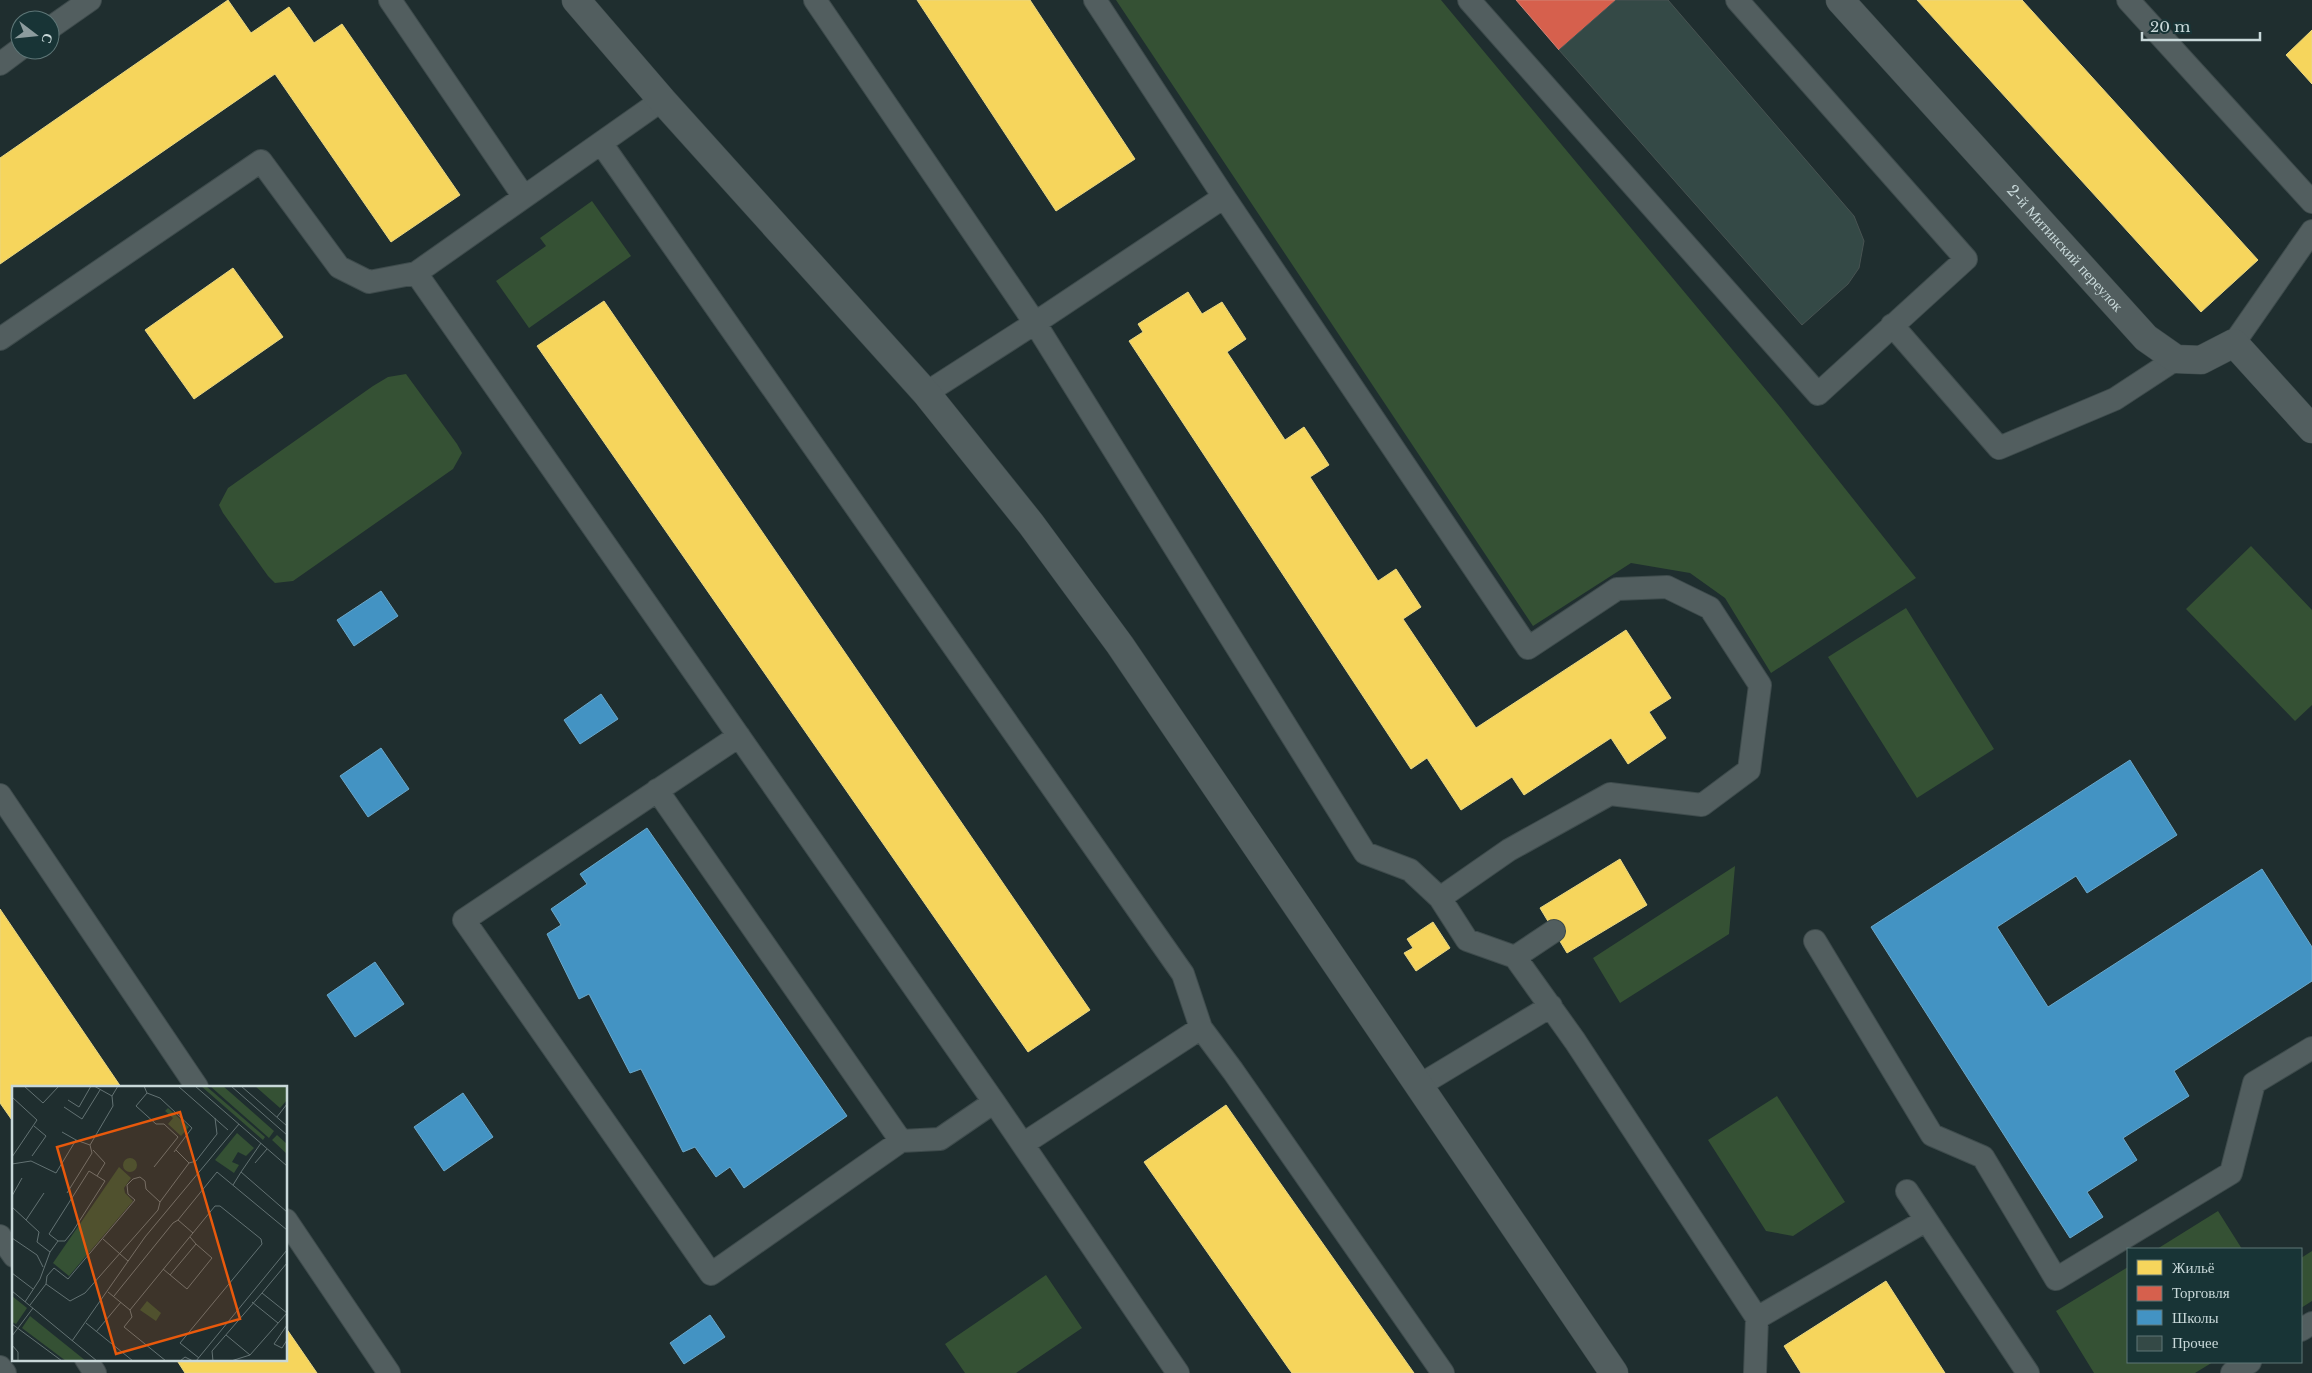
<svg xmlns="http://www.w3.org/2000/svg" width="2312" height="1373" font-family="'Libre Baskerville',serif">
  <style>
    .green { fill: #355134 }
    .homes { fill: #f6d55c; stroke: #e8d682 }
    .shops { fill: #d6604d; stroke: #d28477 }
    .schools { fill: #4393c3; stroke: #6ba8ca }
    .building { fill: #344946; stroke: #485352 }
    .lines { fill: none; stroke-linecap: round; stroke-linejoin: round }
    .lane-casing { stroke: #3e4b4c; stroke-width: 24 }
    .street-casing { stroke: #3e4b4c; stroke-width: 29 }
    .lane { stroke: #525e5f; stroke-width: 22 }
    .street { stroke: #525e5f; stroke-width: 28 }
    .labels { text-anchor: middle; stroke-width: 5; stroke-linejoin: round; paint-order: stroke }
    .street-label { font-size: 15px; fill: #c8d8d9; stroke: #183436 }
    .inset-road { fill: none; stroke: #637273; stroke-width: 1 }
    .view { fill: #e8590c; fill-opacity: 0.15; stroke: #e8590c; stroke-width: 2.5 }
    .inset-edge { fill: none; stroke: #c8d8d9; stroke-width: 2.5 }
  </style>
  <rect width="100%" height="100%" fill="#1f2e2f"/>
  <path class="green" d="M 1116,0 L 1441,0 L 1781,408 L 1916,578 L 1771,673 L 1725,598 L 1690,573 L 1631,563 L 1533,626 Z
    M 592,201 L 631,256 L 529,328 L 496,281 L 546,246 L 540,238 Z
    M 406,374 L 457,444 L 462,453 L 453,469 L 293,581 L 275,583 L 268,576 L 223,513 L 219,505 L 228,488 L 373,386 L 388,377 Z
    M 2251,546 L 2312,610 L 2312,705 L 2295,721 L 2186,609 Z
    M 1906,608 L 1994,749 L 1917,798 L 1828,657 Z
    M 1735,866 L 1729,934 L 1620,1003 L 1593,958 Z
    M 1777,1096 L 1845,1202 L 1793,1236 L 1766,1231 L 1708,1140 Z
    M 2218,1211 L 2242,1249 L 2157,1249 Z
    M 2312,1251 L 2312,1301 L 2301,1308 L 2301,1258 Z
    M 2128,1267 L 2128,1362 L 2213,1362 L 2195,1373 L 2094,1373 L 2056,1311 Z
    M 1046,1275 L 1082,1328 L 1016,1373 L 965,1373 L 945,1344 Z"/>
  <path class="homes" d="M 228,0 L 251,33 L 289,7 L 314,43 L 342,24 L 460,195 L 391,242 L 275,74 L 0,264 L 0,158 Z
    M 917,0 L 1030,0 L 1135,159 L 1056,211 Z
    M 1917,0 L 2022,0 L 2258,260 L 2201,312 Z
    M 2312,30 L 2312,84 L 2286,55 Z
    M 233,268 L 283,337 L 194,399 L 145,330 Z
    M 1188,292 L 1202,314 L 1222,302 L 1246,339 L 1227,352 L 1285,440 L 1304,427 L 1318,448 L 1329,465 L 1310,477 L 1378,581 L 1396,569 L 1421,607 L 1403,619 L 1476,728 L 1626,630 L 1671,698 L 1649,712 L 1666,738 L 1628,764 L 1611,738 L 1524,795 L 1512,777 L 1461,810 L 1427,758 L 1411,769 L 1129,341 L 1143,332 L 1138,324 Z
    M 604,301 L 1090,1010 L 1028,1052 L 537,346 Z
    M 1620,859 L 1647,905 L 1567,953 L 1540,908 Z
    M 0,909 L 21,940 L 121,1087 L 14,1087 L 14,1123 L 0,1103 Z
    M 1433,922 L 1450,948 L 1416,971 L 1404,953 L 1413,948 L 1407,939 Z
    M 1226,1105 L 1276,1177 L 1414,1373 L 1292,1373 L 1289,1369 L 1144,1162 Z
    M 1886,1281 L 1945,1373 L 1801,1373 L 1784,1346 Z
    M 286,1328 L 317,1373 L 185,1373 L 176,1359 L 286,1359 Z"/>
  <path class="shops" d="M 1516,0 L 1616,0 L 1559,50 Z"/>
  <path class="schools" d="M 381,591 L 398,616 L 354,646 L 337,620 Z
    M 601,694 L 618,719 L 580,744 L 564,720 Z
    M 381,748 L 409,789 L 368,817 L 340,776 Z
    M 2130,760 L 2177,835 L 2087,893 L 2076,876 L 1997,927 L 2048,1007 L 2262,869 L 2312,947 L 2312,981 L 2174,1071 L 2189,1096 L 2123,1138 L 2137,1160 L 2087,1192 L 2103,1217 L 2070,1238 L 1871,927 Z
    M 647,828 L 847,1116 L 744,1188 L 730,1167 L 716,1177 L 695,1147 L 683,1152 L 641,1069 L 630,1073 L 589,994 L 579,999 L 547,934 L 561,925 L 551,909 L 587,884 L 580,874 Z
    M 375,962 L 404,1004 L 355,1037 L 327,995 Z
    M 463,1093 L 493,1137 L 444,1171 L 414,1127 Z
    M 710,1315 L 725,1337 L 684,1364 L 670,1343 Z"/>
  <path class="building" d="M 1616,0 L 1668,0 L 1854,216 L 1864,241 L 1859,268 L 1848,284 L 1802,325 L 1559,50 Z"/>
  <g class="lines">
    <defs>
      <path id="lane" d="M 390,0 L 524,197
        M 815,0 L 1035,323 L 1365,853 L 1410,870 L 1440,898 L 1509,850 L 1610,794 L 1702,805 L 1749,770 L 1760,685 L 1710,608 L 1667,587 L 1617,589 L 1528,648 L 1224,197 L 1095,0
        M 1469,0 L 1818,394 L 1966,259 L 1737,0
        M 2128,0 L 2312,202
        M 50,28 L 90,0
        M 0,64 L 20,49
        M 662,100 L 416,273 L 994,1102 L 1178,1373
        M 601,143 L 1183,974 L 1201,1028 L 1023,1144
        M 1892,325 L 1999,448 L 2115,399 L 2176,359
        M 0,339 L 261,161 L 339,267 L 369,282 L 416,273
        M 2234,343 L 2312,231
        M 926,393 L 1035,323 L 1224,197
        M 739,736 L 464,920 L 711,1274 L 901,1141
        M 657,790 L 901,1141 L 940,1139 L 994,1102
        M 0,795 L 197,1087
        M 1440,898 L 1467,940 L 1515,957 L 1575,1041 L 1757,1318
        M 1815,941 L 1932,1135 L 1983,1157 L 2056,1279 L 2231,1173 L 2254,1083 L 2312,1048
        M 1515,957 L 1554,931
        M 1201,1028 L 1233,1071 L 1443,1373
        M 1420,1085 L 1551,1006
        M 1907,1191 L 2028,1373
        M 286,1220 L 389,1373
        M 0,1236 L 14,1256
        M 2301,1330 L 2312,1323
        M 86,1359 L 95,1373
        M 0,1367 L 5,1373
        M 1755,1373 L 1757,1318 L 1925,1221
        M 2232,1373 L 2250,1362"/>
      <g id="street">
        <path d="M 576,0 L 662,100 L 926,393 L 1031,524 L 1120,645 L 1614,1373"/>
        <path id="s1" d="M 1840,0 L 2146,338 L 2176,359 L 2201,360 L 2234,343 L 2312,429"/>
      </g>
    </defs>
    <use href="#lane" class="lane-casing"/>
    <use href="#street" class="street-casing"/>
    <use href="#lane" class="lane"/>
    <use href="#street" class="street"/>
  </g>
  <g class="labels">
    <g class="street-label">
      <text dy="5" stroke="none"><textPath href="#s1" startOffset="335">2-й Митинский переулок</textPath></text>
    </g>
  </g>
  <g transform="translate(12 1086)">
    <rect width="275" height="275" fill="#1f2e2f"/>
    <path d="M 189,0 L 194,0 L 253,51 L 251,54 ZM 198,0 L 211,0 L 262,45 L 257,52 ZM 243,0 L 275,0 L 275,14 L 268,22 ZM 156,22 L 177,41 L 169,50 L 156,38 L 161,32 L 153,25 ZM 225,47 L 242,62 L 234,70 L 226,66 L 220,76 L 227,79 L 222,87 L 203,74 ZM 265,49 L 275,58 L 275,68 L 260,54 ZM111 79a7 7 0 1 1 14 0a7 7 0 1 1-14 0ZM 107,81 L 119,92 L 112,102 L 113,107 L 121,115 L 57,190 L 41,177 ZM 0,210 L 15,222 L 4,238 L 0,236 ZM 135,215 L 149,227 L 144,235 L 128,224 ZM 18,230 L 74,275 L 78,275 L 54,275 L 10,242 Z" fill="#355134"/>
    <path class="inset-road" d="M 12,0 L 31,17 L 47,0M 82,0 L 100,10M 132,0 L 135,7 L 148,12 L 180,42 L 162,66M 166,0 L 216,44M 183,0 L 275,80M 219,0 L 275,49M 229,0 L 275,40M 135,7 L 124,20 L 144,38 L 152,38 L 166,51 L 142,81M 0,11 L 25,34 L 0,71M 56,14 L 67,21 L 79,0M 52,21 L 70,33 L 88,4M 265,31 L 275,18M 50,46 L 64,54M 249,57 L 229,86 L 275,126M 81,64 L 93,77 L 85,90M 164,64 L 177,77 L 184,75 L 205,48 L 203,32M 20,70 L 34,50 L 22,40M 243,77 L 255,63M 0,78 L 19,75 L 44,87 L 64,54 L 78,59M 221,99 L 229,86M 55,107 L 80,67 L 78,59 L 101,20 L 100,10 L 106,0M 0,110 L 10,92M 148,116 L 177,77M 0,121 L 27,146 L 25,156 L 38,166 L 28,193 L 13,216M 14,134 L 32,107M 166,134 L 205,86 L 275,144M 0,152 L 25,169 L 31,181M 91,153 L 116,175M 38,166 L 46,155 L 37,148 L 77,85 L 93,95 L 61,145 L 53,155 L 46,155M 151,183 L 175,203 L 200,172 L 184,158M 0,187 L 21,203M 158,189 L 184,158 L 178,151M 0,205 L 85,275M 96,206 L 118,224 L 203,120 L 208,120 L 249,153 L 250,158 L 168,257 L 187,272M 102,210 L 161,137 L 166,134 L 181,147M 240,216 L 266,237M 18,219 L 34,198 L 58,215 L 73,207 L 146,124 L 148,116 L 134,103 L 133,95 L 128,91 L 121,93 L 115,99 L 116,108 L 123,114 L 56,193 L 42,182 L 35,190 L 34,198M 118,224 L 120,231 L 112,241 L 154,275M 275,227 L 250,207 L 275,177M 74,237 L 121,275M 0,238 L 50,275M 275,239 L 262,258 L 270,262 L 275,254M 84,246 L 109,216M 214,249 L 238,269M 0,250 L 21,222M 60,255 L 133,151 L 227,38M 0,259 L 6,266 L 6,275M 168,275 L 173,271 L 181,275M 184,275 L 275,164M 201,275 L 200,265 L 250,207M 219,275 L 238,269 L 275,227"/>
    <path class="view" d="M 168,26 L 228,233 L 104,268 L 45,61 Z"/>
    <rect width="275" height="275" class="inset-edge"/>
  </g>
  <rect x="2127" y="1248" width="175" height="115" fill="#183436" stroke="#5e7677"/>
  <rect x="2137" y="1260" width="25" height="15" fill="#f6d55c" stroke="#5e7677"/>
  <text x="2172" y="1273" font-size="15" fill="#c8d8d9">Жильё</text>
  <rect x="2137" y="1286" width="25" height="15" fill="#d6604d" stroke="#5e7677"/>
  <text x="2172" y="1298" font-size="15" fill="#c8d8d9">Торговля</text>
  <rect x="2137" y="1310" width="25" height="15" fill="#4393c3" stroke="#5e7677"/>
  <text x="2172" y="1323" font-size="15" fill="#c8d8d9">Школы</text>
  <rect x="2137" y="1336" width="25" height="15" fill="#344946" stroke="#5e7677"/>
  <text x="2172" y="1348" font-size="15" fill="#c8d8d9">Прочее</text>
  <g transform="translate(35 35) rotate(106)"><circle r="24" fill="#183436" stroke="#5e7677"/>
  <path d="M0-4L9 19L0 12L-9 19Z" fill="#8d9c9e"/>
  <text y="-8" font-size="14" font-weight="bold" text-anchor="middle" fill="#c8d8d9">С</text>
  </g>
  <path d="M2142 32v8h118v-8" fill="none" stroke="#c8d8d9" stroke-width="2.5"/>
  <text x="2150" y="32" font-size="15" fill="#c8d8d9" stroke="#183436" stroke-width="4" paint-order="stroke">20 m</text>
</svg>
